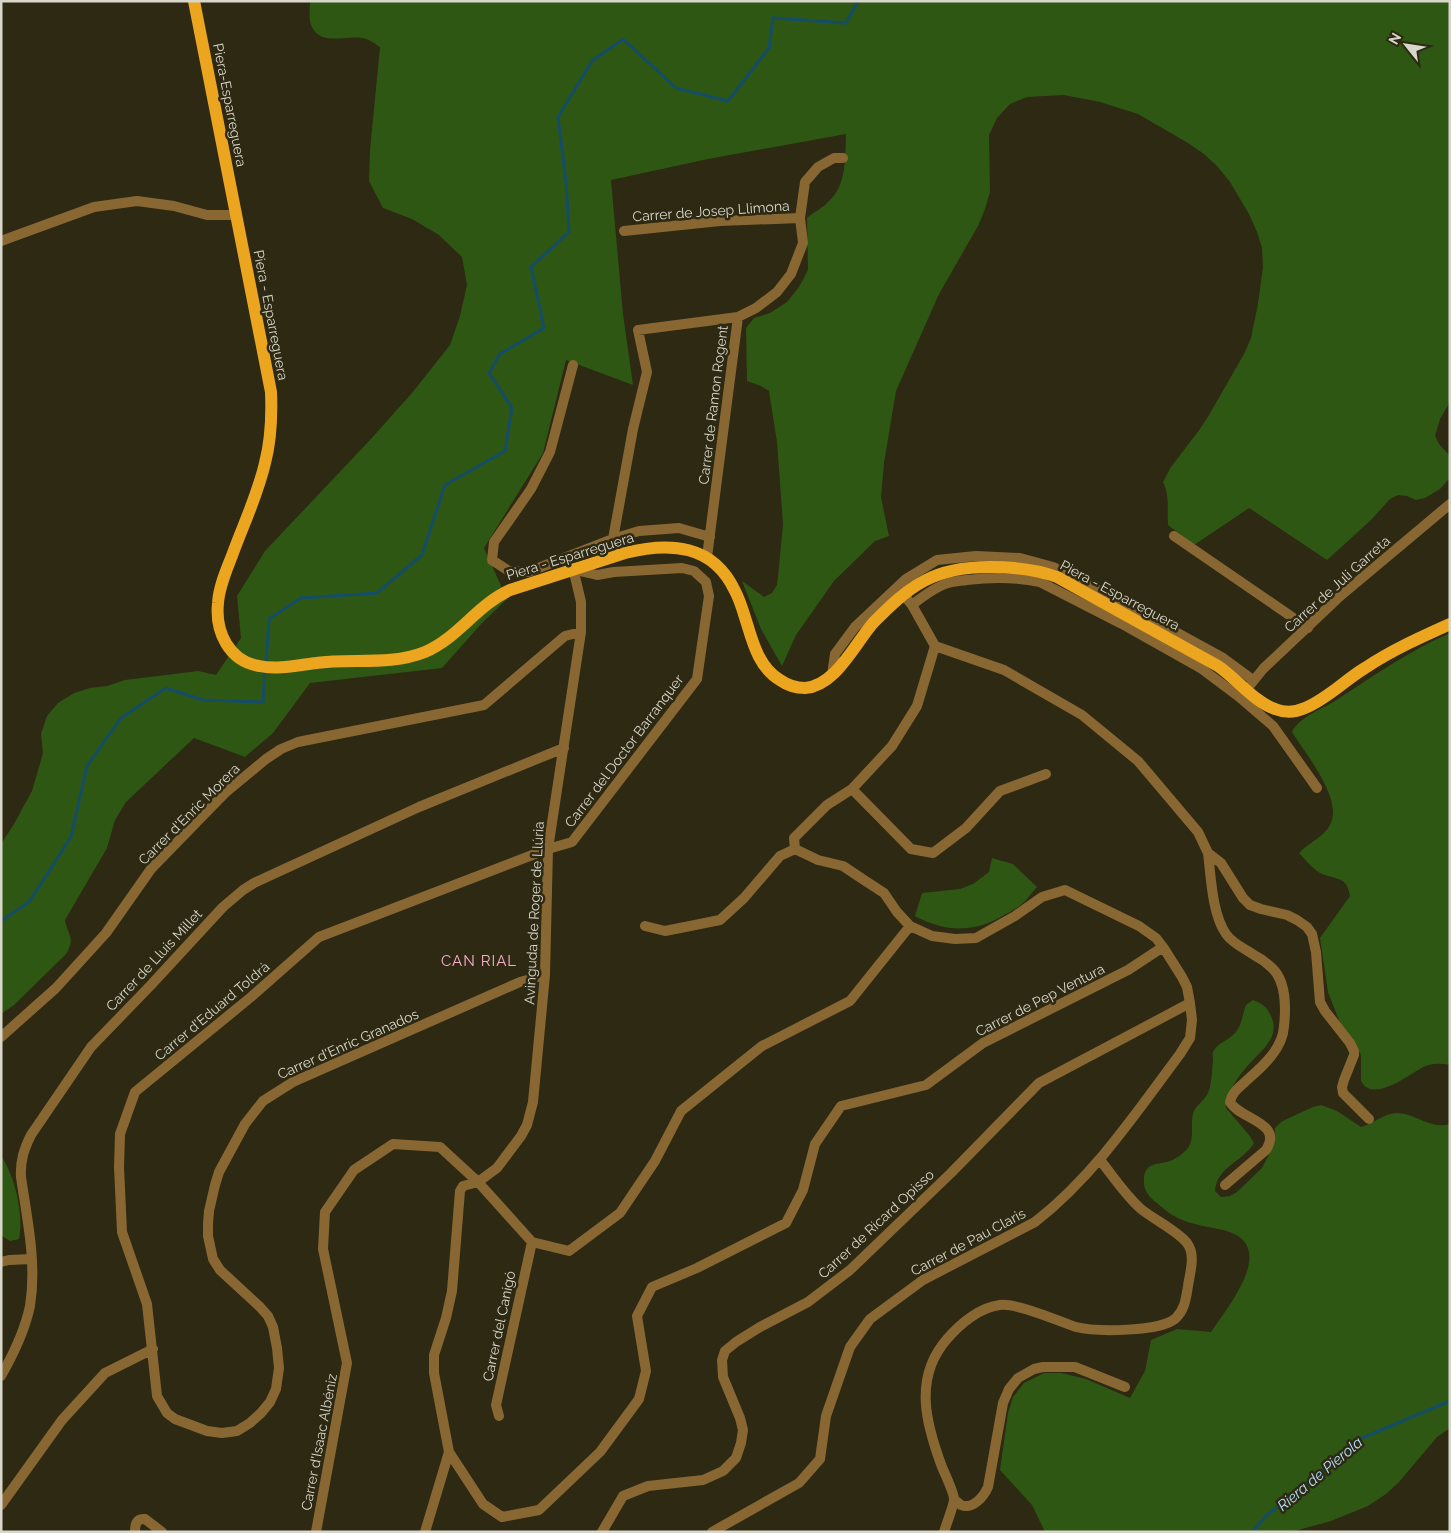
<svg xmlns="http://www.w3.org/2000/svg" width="1451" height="1533" font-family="Raleway,sans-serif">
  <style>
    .green { fill: #2f5714 }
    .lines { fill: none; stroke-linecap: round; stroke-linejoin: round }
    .stream { stroke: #134d68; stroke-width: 3 }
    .minor { stroke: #896733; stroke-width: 10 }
    .major { stroke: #eba51f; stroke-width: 12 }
    .labels { text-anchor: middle; stroke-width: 5; stroke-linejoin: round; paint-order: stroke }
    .street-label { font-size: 14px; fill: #d9d7ca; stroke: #2d2913 }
    .neighbourhood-label { font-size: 15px; letter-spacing: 1px; fill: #faabcb; stroke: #2d2913 }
    .water-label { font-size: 15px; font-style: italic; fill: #b2e1fc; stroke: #2d2913 }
  </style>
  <rect width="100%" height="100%" fill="#2d2913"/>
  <path class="green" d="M 310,1 L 1450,1 L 1450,402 L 1440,419 L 1435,436 L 1439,444 L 1450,456 L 1450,478 L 1440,489 L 1425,498 L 1416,500 L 1407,496 L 1398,495 L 1390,499 L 1371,520 L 1327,560 L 1249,508 L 1194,545 L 1168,525 C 1167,510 1170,496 1163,482 L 1171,467 L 1200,429 L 1209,415 L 1244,354 L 1251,338 L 1258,304 L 1263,267 L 1262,248 L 1257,232 L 1249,214 L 1230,182 L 1217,166 L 1204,154 L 1188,143 L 1138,114 L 1100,102 L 1064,95 L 1027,97 L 1010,104 L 997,118 L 989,135 L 990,192 L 985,209 L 978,226 L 939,294 L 896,391 L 884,463 L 881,497 L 889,536 L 875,541 L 834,581 L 796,635 L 782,666 L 761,629 L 742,581 L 764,597 L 772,593 L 777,585 L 778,577 L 783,524 L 777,442 L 769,391 L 761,386 L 747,381 L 746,328 L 754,318 L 770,313 L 787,302 L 799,287 L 808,270 L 807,218 C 814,212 823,208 829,201 C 847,185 845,156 846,134 L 708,159 L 611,180 L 623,314 L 633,385 L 566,360 L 543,453 L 484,548 L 507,599 L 482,623 L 442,668 L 310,683 L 273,733 L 245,757 L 194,738 L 126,802 L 115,820 L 107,848 L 65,920 C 68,937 76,937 66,954 L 14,1005 L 1,1014 L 1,844 L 14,824 L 32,791 L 43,753 L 41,734 L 47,716 L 58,703 L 74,693 L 90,688 L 107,686 L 125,680 L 198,671 L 216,675 L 241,638 L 237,596 L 265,551 L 370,440 L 412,393 L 450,345 L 460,316 L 467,285 L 462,257 L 439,235 L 412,219 L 383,208 L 369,181 L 370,150 L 380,47 C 374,43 369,39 362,38 C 345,35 316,48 310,21 C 309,15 310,8 310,1 Z
    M 1450,633 L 1450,1065 C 1441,1063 1431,1063 1423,1067 C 1410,1074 1381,1097 1366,1087 C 1364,1086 1363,1083 1361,1081 L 1361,1055 L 1357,1047 L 1342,1028 L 1328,992 L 1320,938 L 1350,896 C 1347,873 1331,881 1317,871 C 1310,866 1305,859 1299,853 C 1308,843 1324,837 1330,825 C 1344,800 1305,753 1292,732 C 1300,716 1323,709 1338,699 C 1375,675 1409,651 1450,633 Z
    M 992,858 L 1013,864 L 1037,887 C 1032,892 1028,899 1022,904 C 1017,908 1011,911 1006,914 C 974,933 947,933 915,916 L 922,893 L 960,889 L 973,884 L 989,872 Z
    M 1253,1000 C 1261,1003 1266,1006 1270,1014 C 1281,1034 1265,1048 1252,1061 C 1241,1073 1226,1091 1226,1108 L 1249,1135 L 1254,1143 C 1243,1162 1217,1166 1215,1191 L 1221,1197 L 1230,1196 L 1237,1192 L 1262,1168 L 1274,1145 L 1275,1128 L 1281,1122 L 1289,1118 L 1313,1107 L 1321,1105 L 1337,1111 L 1361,1127 C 1373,1124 1384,1113 1397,1113 C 1416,1113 1430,1130 1450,1124 L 1450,1428 L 1437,1437 L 1399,1482 L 1386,1494 L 1368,1506 L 1331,1521 L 1291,1532 L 1045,1532 L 1032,1505 L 1000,1470 L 1008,1413 L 1013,1397 L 1024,1383 L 1044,1373 L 1061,1373 L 1086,1379 L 1130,1398 L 1145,1371 L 1151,1340 L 1177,1329 L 1211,1332 C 1230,1304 1283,1240 1218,1229 C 1193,1224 1177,1222 1157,1203 C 1150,1198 1143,1190 1144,1181 C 1144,1162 1156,1165 1170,1161 C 1176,1159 1184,1153 1188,1148 C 1195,1137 1190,1126 1193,1114 C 1195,1105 1204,1102 1208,1093 C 1212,1084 1212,1070 1213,1060 C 1213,1057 1212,1054 1213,1052 C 1217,1043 1227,1041 1233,1035 C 1242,1027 1242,1015 1246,1005 Z
    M 1,1156 C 15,1176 24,1215 19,1239 L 10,1241 L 2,1236 L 1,1234 Z"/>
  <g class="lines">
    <path class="stream" d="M 266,663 L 269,619 L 301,598 L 377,593 L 422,555 L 445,485 L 505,451 L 512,408 L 489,373 L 500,354 L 544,328 L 531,267 L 569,232 L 566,182 L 558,117 L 592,61 L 623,39 L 676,88 L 728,101 L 769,48 L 773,18 L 846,23 L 858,1
      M 1,921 L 29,902 L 71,837 L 87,766 L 121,718 L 166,688 L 203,700 L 263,702 L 265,669
      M 1252,1532 L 1266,1516 L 1362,1438 L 1450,1401"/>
    <path class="minor" d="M 624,231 L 720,221 L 800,218
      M 1,241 L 94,207 L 137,201 L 174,206 L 207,215 L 236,215
      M 573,365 L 550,452 L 531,489 L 494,542 L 492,560 L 509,571 L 528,572 L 613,539 L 639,531 L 679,528 L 710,537
      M 1174,536 L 1308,628
      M 613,539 L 633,429 L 647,372 L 638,330 L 738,317
      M 707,557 L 738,317 L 756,308 L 777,292 L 791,274 L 803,243 L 800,218 L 805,182 L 818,167 L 834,158 L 843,158
      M 573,568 L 581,602 L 581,632 L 548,849 L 545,975 L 533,1102 L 527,1125 L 521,1136 L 497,1168 L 478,1182 L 463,1186 L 460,1191 L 452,1291 L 446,1318 L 434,1355 L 434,1373 L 449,1452 L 483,1504 L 502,1517 L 539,1510 L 600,1452 L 639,1399 L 646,1371 L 637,1316 L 652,1287 L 697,1268 L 786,1223 L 803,1190 L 815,1144 L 841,1106 L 926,1085 L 983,1043 L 1128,970 L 1163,947
      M 912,605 C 922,597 935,587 948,583 C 954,581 961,581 967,580 C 992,577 1016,577 1040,582 L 1122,624 L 1202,669 L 1238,696 L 1273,726 L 1317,788
      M 935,646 L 1004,670 L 1082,715 L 1138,761 L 1198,832 L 1208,853 L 1221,863 L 1243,898 L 1250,905 L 1261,909 L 1287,915 L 1297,920 L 1307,927 L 1312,934 L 1316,952 L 1320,1002 L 1325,1011 L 1350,1043 L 1354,1051 L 1354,1055 L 1344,1080 L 1342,1087 L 1343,1093 L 1369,1119
      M 832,675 L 835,654 L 855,627 L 906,579 L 937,560 L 976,556 L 1020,558 L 1053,567 L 1106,594 L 1223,658 L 1253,680
      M 1251,684 L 1263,669 L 1338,598 L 1450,504
      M 852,789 L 911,849 L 933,853 L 966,828 L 1000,791 L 1046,774
      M 1208,853 C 1211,877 1212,914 1226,934 C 1233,944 1244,948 1254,955 C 1260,958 1267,963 1272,968 C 1286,981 1286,1008 1284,1026 C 1283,1049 1262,1067 1246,1081 C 1239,1088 1232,1092 1230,1102 C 1239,1119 1284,1122 1266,1150 L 1225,1185
      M 645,926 L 665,931 L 720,920 L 744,898 L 780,856 L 795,849
      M 545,975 L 520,982 L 293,1082 L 263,1101 L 245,1124 L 219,1172 L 215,1185 L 209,1211 L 208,1224 L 208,1236 L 213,1259 L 220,1270 L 260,1307 L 268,1316 L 273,1327 L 277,1348 L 279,1368 L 276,1389 L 270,1402 L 261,1413 L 250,1423 L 237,1431 L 222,1433 L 207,1431 L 175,1419 L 167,1413 L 157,1396 L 147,1304 L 122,1232 L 119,1167 L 120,1134 L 135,1092 L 251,997 L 319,937 L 548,849 L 572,842 L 697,679 L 709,596 L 706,582 L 694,571 L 682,568 L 614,572 L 597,575 L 584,572 L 573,568
      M 1,1037 L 56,988 L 106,933 L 151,869 L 225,793 L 266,759 L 281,749 L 298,742 L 484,705 L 565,636 L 581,632
      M 1,1262 L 9,1260 L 32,1259
      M 1,1376 C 13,1355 25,1330 30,1306 C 37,1263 27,1219 21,1177 C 20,1161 24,1149 31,1135 L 91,1047 L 150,986 L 223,907 L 243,890 L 254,883 L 419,807 L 564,748
      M 499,1416 L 496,1405 L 532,1242
      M 954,1500 C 957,1501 959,1504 961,1505 C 973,1510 984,1496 988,1487 L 1003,1403 L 1009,1389 L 1018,1378 L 1034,1369 L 1043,1367 L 1075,1367 L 1125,1387
      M 1,1505 L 62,1420 L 105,1373 L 153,1349
      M 135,1532 C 135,1525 136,1518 145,1519 L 162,1532
      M 316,1532 L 347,1363 L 323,1249 L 325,1212 L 354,1170 L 393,1144 L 440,1147 L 478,1182 L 532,1242 L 569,1251 L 620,1213 L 655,1161 L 681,1111 L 762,1046 L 850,1001 L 910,926
      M 425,1532 L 449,1452
      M 602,1532 L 623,1496 L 648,1486 L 703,1480 L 723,1471 L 736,1458 L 741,1443 L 743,1430 L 740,1418 L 723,1377 L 722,1360 L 725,1351 L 736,1342 L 760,1327 L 808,1302 L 850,1270 L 951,1173 L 1039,1083 L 1190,1003
      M 712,1532 L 799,1483 L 820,1459 L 826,1416 L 850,1347 L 870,1319 L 923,1280 L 1035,1222 C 1094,1176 1136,1113 1180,1054 L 1190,1038 L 1192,1020 L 1190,1003 L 1187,987 L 1182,977 L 1163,947 L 1156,938 L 1139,926 L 1065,890 L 1042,897 L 1015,916 L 976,938 L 955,939 L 932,936 L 910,926 L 897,912 L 884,893 L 864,880 L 843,866 L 818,860 L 795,849 L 794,838 L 827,805 L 852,789 L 892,746 L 917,706 L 935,646 L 912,605 L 903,594
      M 944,1532 C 946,1525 954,1505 954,1499 C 954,1493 945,1474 942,1467 C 926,1424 913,1378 947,1339 C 960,1324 980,1307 1000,1305 C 1018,1303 1058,1321 1076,1327 C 1096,1332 1161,1332 1176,1318 C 1185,1309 1186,1298 1188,1286 C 1190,1272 1196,1255 1187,1243 C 1178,1231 1153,1219 1141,1209 C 1125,1195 1113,1176 1100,1160"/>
    <path class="major" d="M 194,1 L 271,392 C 272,416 271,440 265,463 C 258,494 244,523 233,553 C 227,569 219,586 218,603 C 215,632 229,661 259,666 C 278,670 298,665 316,663 C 352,658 390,666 425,652 C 458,638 477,605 510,590 L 625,553 C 670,542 713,544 735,591 C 741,602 744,615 748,627 C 754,647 761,669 780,680 C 787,685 797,688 805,688 C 836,686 855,643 874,622 C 889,607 905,591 924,581 C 944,570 967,567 990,567 C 1012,567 1036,569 1057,577 L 1218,666 C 1237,679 1253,701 1275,709 C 1285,713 1296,712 1305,708 C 1327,699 1345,680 1365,668 C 1392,650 1421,637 1450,624"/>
  </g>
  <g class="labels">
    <g class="street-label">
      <text transform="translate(230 105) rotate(79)" y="5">Piera-Esparreguera</text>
      <text transform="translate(711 211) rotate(-4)" y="5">Carrer de Josep Llimona</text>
      <text transform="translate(271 315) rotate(79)" y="5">Piera - Esparreguera</text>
      <text transform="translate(713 405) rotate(-83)" y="5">Carrer de Ramon Rogent</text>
      <text transform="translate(570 556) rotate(-17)" y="5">Piera - Esparreguera</text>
      <text transform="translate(1337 584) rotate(-42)" y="5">Carrer de Juli Garreta</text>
      <text transform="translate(1120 595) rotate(28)" y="5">Piera - Esparreguera</text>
      <text transform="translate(624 751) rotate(-53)" y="5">Carrer del Doctor Barranquer</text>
      <text transform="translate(189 814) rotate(-45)" y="5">Carrer d'Enric Morera</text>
      <text transform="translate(534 913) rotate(-87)" y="5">Avinguda de Roger de Llúria</text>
      <text transform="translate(154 960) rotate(-47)" y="5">Carrer de Lluis Millet</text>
      <text transform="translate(1040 1000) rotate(-27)" y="5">Carrer de Pep Ventura</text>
      <text transform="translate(212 1011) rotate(-40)" y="5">Carrer d'Eduard Toldrà</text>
      <text transform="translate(348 1044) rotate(-24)" y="5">Carrer d'Enric Granados</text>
      <text transform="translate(876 1224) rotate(-43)" y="5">Carrer de Ricard Opisso</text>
      <text transform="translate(968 1242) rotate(-28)" y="5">Carrer de Pau Claris</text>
      <text transform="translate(499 1326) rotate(-78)" y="5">Carrer del Canigó</text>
      <text transform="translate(319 1442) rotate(-79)" y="5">Carrer d'Isaac Albéniz</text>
    </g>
    <g class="neighbourhood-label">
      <text x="479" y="966">CAN RIAL</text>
    </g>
    <g class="water-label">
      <text transform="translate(1320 1474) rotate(-40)" y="5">Riera de Pierola</text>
    </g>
  </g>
  <rect width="1451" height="1533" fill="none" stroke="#d9d7ca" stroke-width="5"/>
  <g transform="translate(1406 45) rotate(300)" stroke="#2d2913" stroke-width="4" paint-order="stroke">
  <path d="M0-4L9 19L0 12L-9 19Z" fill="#d9d7ca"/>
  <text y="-8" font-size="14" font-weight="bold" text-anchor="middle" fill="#d9d7ca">N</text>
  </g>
</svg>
